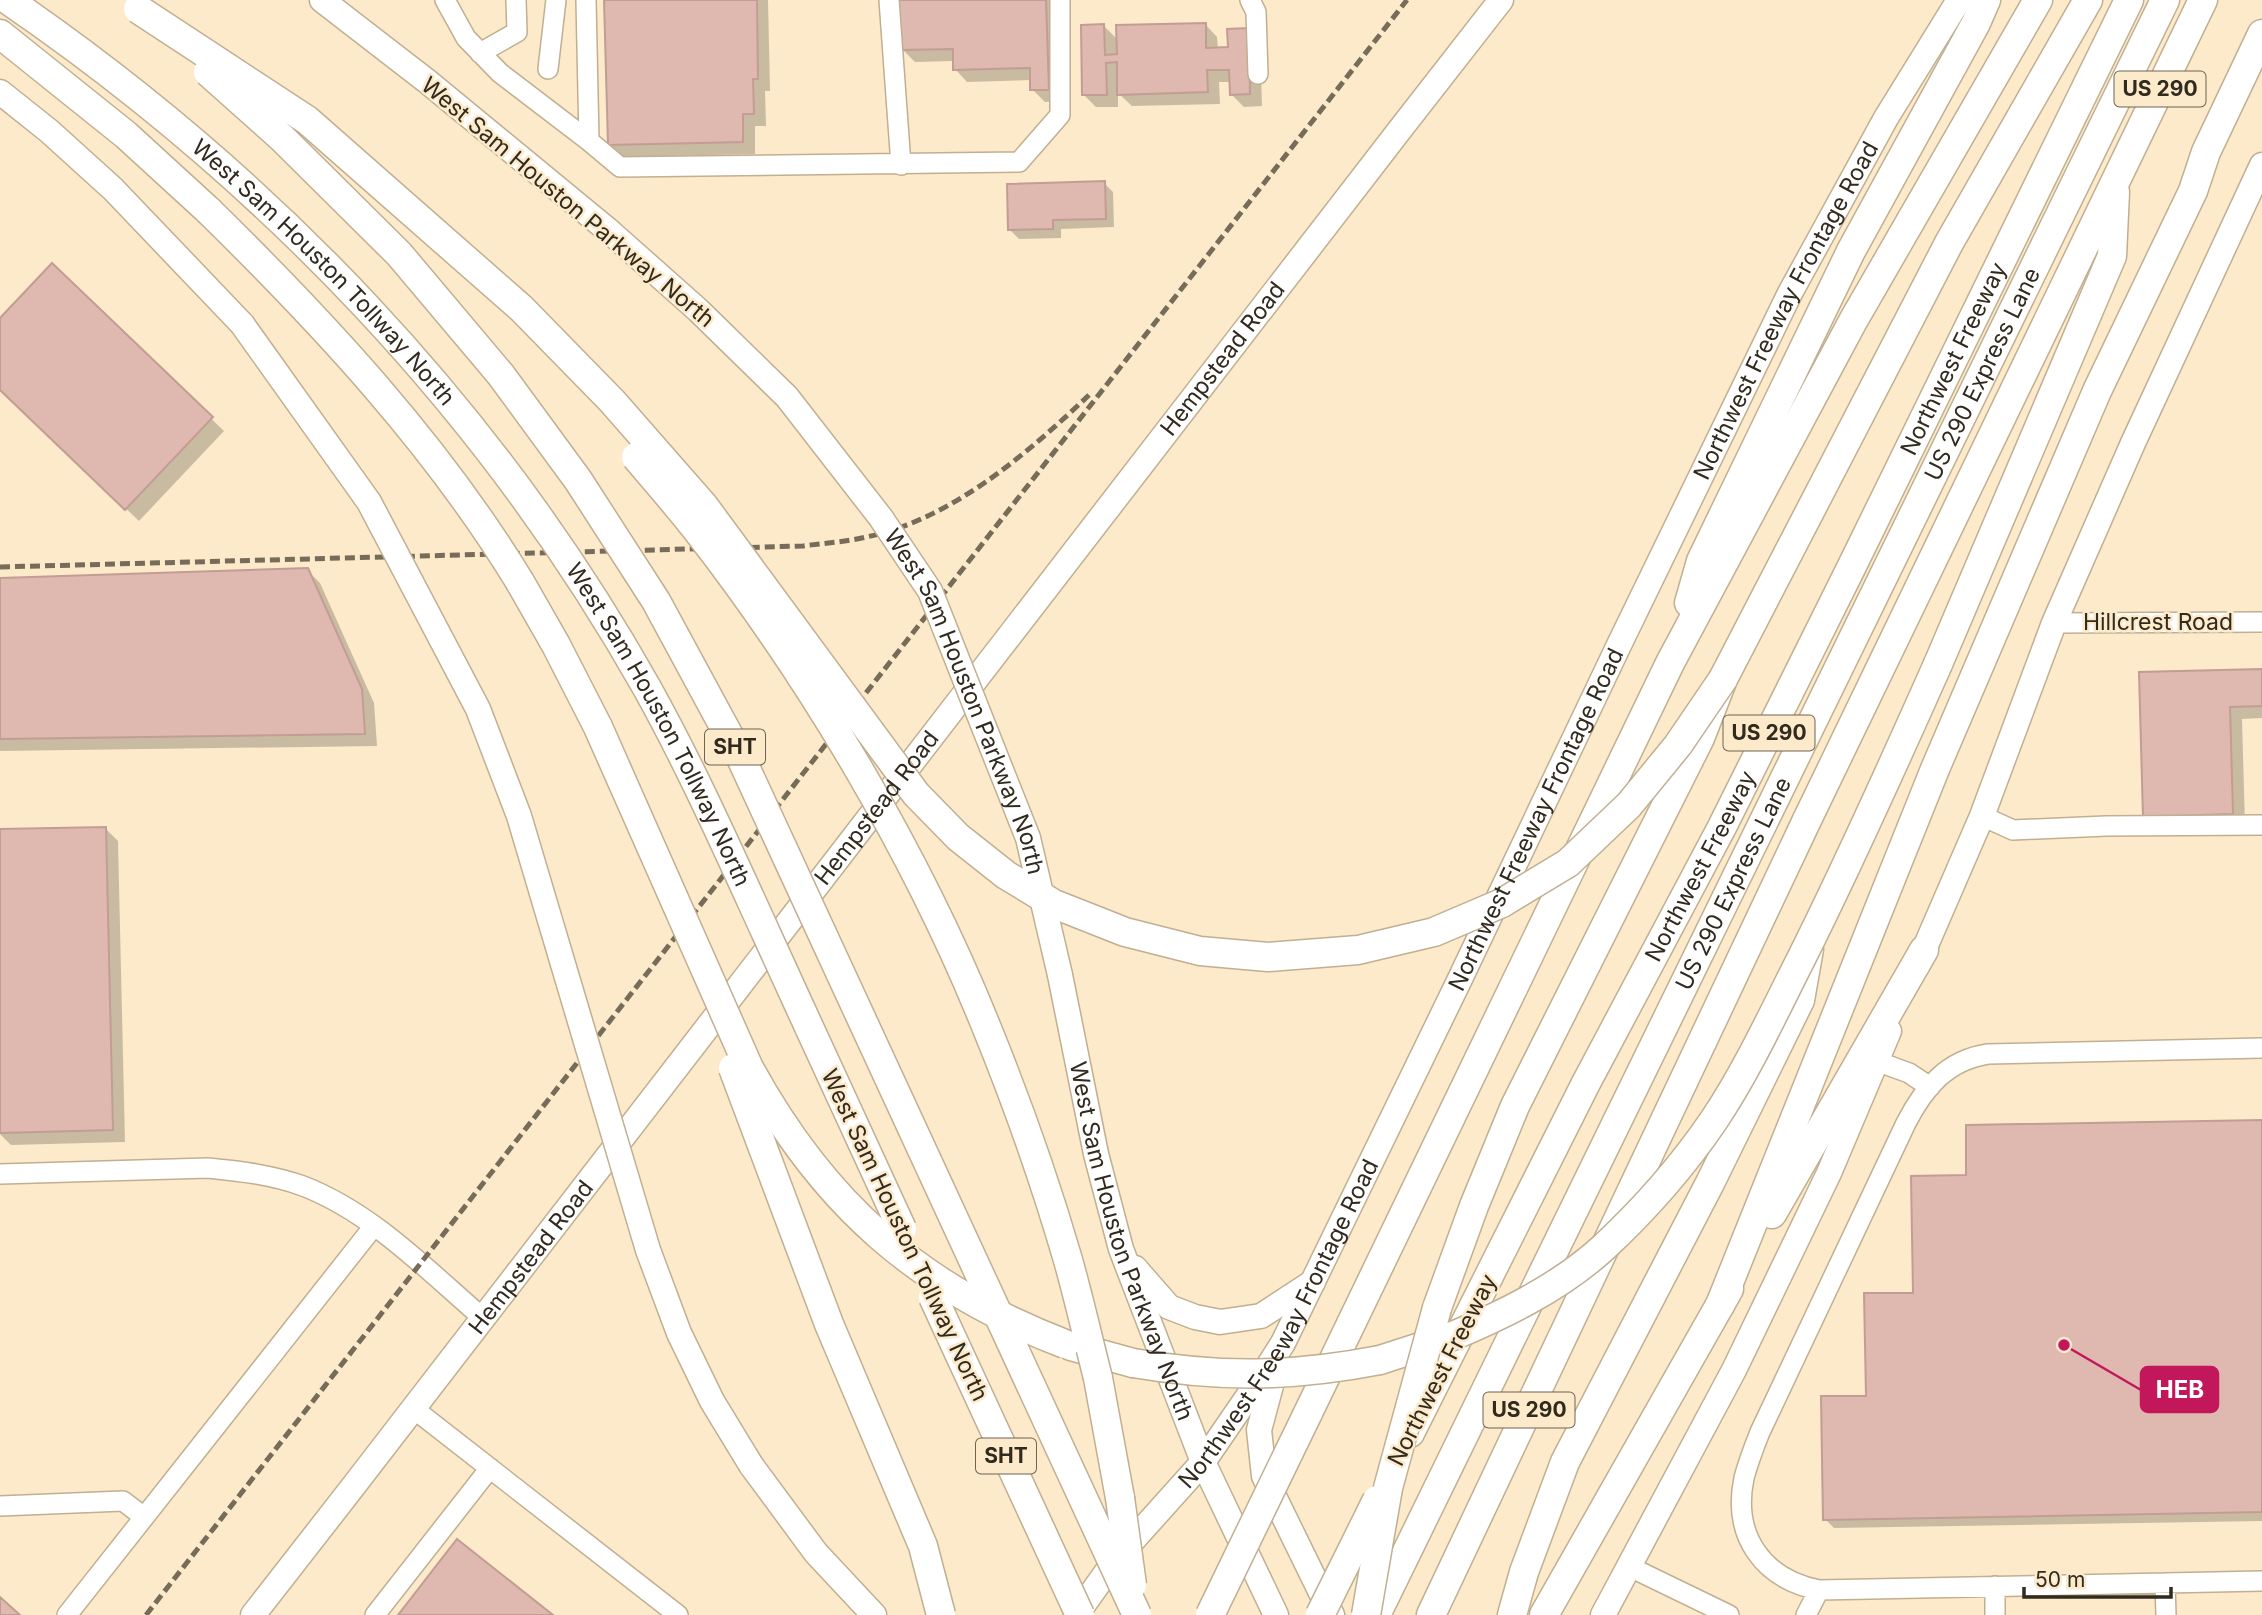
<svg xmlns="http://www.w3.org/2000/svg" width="2262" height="1615" font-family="Inter,sans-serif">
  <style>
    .shadow { fill: #0003 }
    .building { fill: #dfb9b0; stroke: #c29d94; stroke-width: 2 }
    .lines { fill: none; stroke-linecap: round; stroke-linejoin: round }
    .minor-casing { stroke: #c0af91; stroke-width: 22 }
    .major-casing { stroke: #c0af91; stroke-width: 27 }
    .highway-casing { stroke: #c0af91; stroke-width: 31 }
    .minor { stroke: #fff; stroke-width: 19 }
    .major { stroke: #fff; stroke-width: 24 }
    .highway { stroke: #fff; stroke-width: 28 }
    .rail { stroke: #766c59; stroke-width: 5; stroke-dasharray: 10 5; stroke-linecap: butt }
    .major-bridge-casing { stroke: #c0af91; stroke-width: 27; stroke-linecap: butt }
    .highway-bridge-casing { stroke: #c0af91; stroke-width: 31; stroke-linecap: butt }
    .major-bridge { stroke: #fff; stroke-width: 24 }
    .highway-bridge { stroke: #fff; stroke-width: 28 }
    .labels { text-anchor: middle; stroke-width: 5; stroke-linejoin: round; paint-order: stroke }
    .shield { fill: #fceaca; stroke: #6e6452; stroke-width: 2 }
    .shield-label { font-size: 21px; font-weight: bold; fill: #312a1e }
    .street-label { font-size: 23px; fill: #312a1e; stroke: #fceaca }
    .leader { fill: none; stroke: #c2185b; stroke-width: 2.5 }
    .callout-dot { fill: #c2185b; stroke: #fceaca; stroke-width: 2.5 }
    .callout { fill: #c2185b; stroke: #c2185b; stroke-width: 2.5 }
    .callout-label { font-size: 24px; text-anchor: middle; font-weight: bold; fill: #fff }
  </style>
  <rect width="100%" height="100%" fill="#fceaca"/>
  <path class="shadow" d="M 606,0 L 768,0 L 770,91 L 765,91 L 766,126 L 755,126 L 755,154 L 622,157 L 609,145 Z
    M 901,0 L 1058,0 L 1060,101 L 1045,102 L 1032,89 L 1032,80 L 967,82 L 955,69 L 954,61 L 915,62 L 902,49 Z
    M 1205,24 L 1217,37 L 1218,50 L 1260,43 L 1262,106 L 1244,107 L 1231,94 L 1231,82 L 1219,82 L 1220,104 L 1132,106 L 1118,93 L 1118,107 L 1096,107 L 1084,95 L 1104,26 L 1118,40 Z
    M 1104,183 L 1113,192 L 1114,227 L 1061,229 L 1061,238 L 1019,239 L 1010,230 Z
    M 52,265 L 224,431 L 139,521 L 0,388 L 0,320 Z
    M 307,570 L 320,583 L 374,703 L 377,746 L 0,751 L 0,580 Z
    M 2262,670 L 2262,718 L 2242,719 L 2245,826 L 2158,829 L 2141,674 Z
    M 105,828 L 118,841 L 125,1142 L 11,1145 L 0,1134 L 0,831 Z
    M 2262,1121 L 2262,1521 L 1834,1528 L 1825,1519 L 1868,1397 L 1968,1177 Z"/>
  <path class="building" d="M 604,0 L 757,0 L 758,79 L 753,79 L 754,114 L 743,114 L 743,142 L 608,145 Z
    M 899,0 L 1046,0 L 1049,90 L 1030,90 L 1030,68 L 953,70 L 953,49 L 900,50 Z
    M 1206,23 L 1206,48 L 1228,47 L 1227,29 L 1249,28 L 1250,94 L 1230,95 L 1229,70 L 1207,70 L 1208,92 L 1117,95 L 1117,62 L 1106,63 L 1107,95 L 1082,95 L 1081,25 L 1104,24 L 1105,55 L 1117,54 L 1116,25 Z
    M 1105,181 L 1106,219 L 1053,220 L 1053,229 L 1008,230 L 1007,184 Z
    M 52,263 L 213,417 L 125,510 L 0,390 L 0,318 Z
    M 308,568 L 362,689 L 365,734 L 0,739 L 0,578 Z
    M 2262,669 L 2262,706 L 2230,707 L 2233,814 L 2143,817 L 2139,672 Z
    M 106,827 L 113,1130 L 0,1133 L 0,829 Z
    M 2262,1120 L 2262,1512 L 1823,1520 L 1821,1396 L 1866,1396 L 1864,1293 L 1913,1293 L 1911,1176 L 1966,1175 L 1966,1125 Z
    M 457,1539 L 553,1615 L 398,1615 Z
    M 0,1597 L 20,1615 L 0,1615 Z"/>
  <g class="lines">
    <defs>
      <path id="minor" d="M 445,0 L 466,38 L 500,73 L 589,141
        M 586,0 L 589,141 L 620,167 L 1019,162 L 1060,115 L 1060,0
        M 889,0 L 901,165
        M 1250,0 L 1256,12 L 1258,74
        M 480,53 L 517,32 L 516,0
        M 548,69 L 556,0
        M 2054,623 L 2262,622
        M 1982,816 L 2013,830 L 2106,826 L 2262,825
        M 2262,1048 L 1988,1054 C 1947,1060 1924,1088 1906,1123 L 1760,1432 C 1754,1447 1748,1463 1744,1478 C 1732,1536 1763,1579 1819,1590 L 2262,1581
        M 1876,1061 L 1909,1073 L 1930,1087
        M 0,1174 L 208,1168 C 239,1171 273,1175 303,1186 C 373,1213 428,1271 484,1319
        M 414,1409 L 678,1615
        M 0,1506 L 123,1501 L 144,1517
        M 1630,1567 L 1729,1615
        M 2165,1583 L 2166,1615
        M 1995,1586 L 1995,1615
        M 67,1615 L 374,1226
        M 375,1615 L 490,1468
        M 1806,1615 L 1819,1590"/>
      <g id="major">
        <path d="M 322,0 L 428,82 L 609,231"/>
        <path d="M 0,92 L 49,131 L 113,189 L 242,324"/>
        <path d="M 1917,966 L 1982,816 L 2054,623 L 2133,443 L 2262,165"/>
        <path id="s1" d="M 1060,975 L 1096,1154 L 1121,1249 L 1203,1462 L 1276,1615"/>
        <path d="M 1135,1268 L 1169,1307 L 1195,1317 L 1220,1322 L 1261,1316 L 1313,1282"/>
        <path d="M 1276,1367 L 1259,1430 L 1264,1476 L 1332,1615"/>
        <path d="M 751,1465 L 816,1553 L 874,1615"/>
        <path id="s2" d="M 253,1615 C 672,1079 1082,536 1501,0"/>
        <path id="s3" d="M 1076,1615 L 1116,1559 L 1203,1462 L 1260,1379 L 1283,1343 L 1459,981 L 1619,645 L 1790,293 L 1886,118 L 1959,0"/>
        <path d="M 1603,1615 L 1734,1370 L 1829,1173 L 1889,1031"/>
      </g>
      <g id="highway">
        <path d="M 0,34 L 126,135 L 209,211"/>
        <path d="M 520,582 L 556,645 L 598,727"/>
        <path d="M 1689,603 L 1701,561 L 1851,251 L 1976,23 L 1986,0"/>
        <path d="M 1938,664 L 2112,256 L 2115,192"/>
        <path d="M 1772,1214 L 1924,950"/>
        <path d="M 1720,1305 L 1935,769 L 2097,391 L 2193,191 L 2206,152 L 2262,34"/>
        <path d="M 1437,1308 L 1474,1206 L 1515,1106 L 1700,738 L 1723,679 L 1949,243 L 2088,0"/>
        <path d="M 1071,1346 L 1133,1363"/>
        <path d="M 1380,1360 L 1448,1338"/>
        <path d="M 1098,1378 L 1120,1498"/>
        <path d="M 1307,1415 L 1670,663 L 1853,321 L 2038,0"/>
        <path id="s4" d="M 1410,1433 L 1586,1083 L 1722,827 L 1851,568 L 2129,0"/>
        <path id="s5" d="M 1376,1615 L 2165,0"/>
        <path d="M 1431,1615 L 1806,822 L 2203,0"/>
        <path d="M 1512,1615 L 1524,1572 L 1565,1462 L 1710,1183 L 1800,1000 L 1809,949"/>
        <path d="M 1544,1615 L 1729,1289"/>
      </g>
    </defs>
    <use href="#minor" class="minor-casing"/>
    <use href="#major" class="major-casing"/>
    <use href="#highway" class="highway-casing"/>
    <use href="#minor" class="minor"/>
    <use href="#major" class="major"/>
    <use href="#highway" class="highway"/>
    <path class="rail" d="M 0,567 L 803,546 C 824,543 846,542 866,537 C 951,520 1028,453 1089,395
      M 146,1615 L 1407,0"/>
    <defs>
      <g id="major-bridge">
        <path id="s6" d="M 609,231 L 698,310 L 787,397 L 881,518 L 930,591 L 1028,838 L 1060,975"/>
        <path d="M 242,324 L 369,502 L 478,709 L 519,816 L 648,1250 L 679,1333 L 712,1401 L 751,1465"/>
      </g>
      <g id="highway-bridge">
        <path id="s7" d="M 8,0 C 269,179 491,411 647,688 C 691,767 728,850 766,933 C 811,1032 857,1131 902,1229"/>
        <path d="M 138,9 L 307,120 L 522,309 L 612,401 L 704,506 L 916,794 L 958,837 L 1006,875 L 1054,904 L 1125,932 L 1200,951 L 1268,957 L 1358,950 L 1434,932 L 1502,903 L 1568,863 L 1629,805 L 1678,745 L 1723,679"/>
        <path d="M 208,72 L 282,138 L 399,254 L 501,375 L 578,480 L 656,601 L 741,758 L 1137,1615"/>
        <path d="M 209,211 C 324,324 436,444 520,582"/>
        <path d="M 636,457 C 657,482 680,508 700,534 C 813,680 917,855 986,1026 C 1017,1102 1045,1181 1068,1260 C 1079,1299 1088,1339 1098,1378"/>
        <path d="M 598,727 L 749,1068 C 824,1205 919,1288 1065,1344"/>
        <path d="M 733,1068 L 829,1324 L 923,1546 L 941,1615"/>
        <path d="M 933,1297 L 1080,1615"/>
        <path d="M 1448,1338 C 1503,1315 1559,1288 1603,1248 C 1645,1209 1682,1167 1714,1120 C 1748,1069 1774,1012 1802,957 C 1850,861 1894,763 1938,664"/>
        <path d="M 1133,1363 C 1221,1378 1292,1377 1380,1360"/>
        <path d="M 1120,1498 L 1132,1585"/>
        <path d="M 1210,1615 L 1307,1415"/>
        <path d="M 1320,1615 L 1377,1500"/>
        <path d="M 1366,1615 L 1388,1488 L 1437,1308"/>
      </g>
    </defs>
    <use href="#major-bridge" class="major-bridge-casing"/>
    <use href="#highway-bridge" class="highway-bridge-casing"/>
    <use href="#major-bridge" class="major-bridge"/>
    <use href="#highway-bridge" class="highway-bridge"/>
  </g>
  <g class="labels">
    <g class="shield">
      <rect x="2114.5" y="71.5" width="91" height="35" rx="5"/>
      <rect x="1723.5" y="715.5" width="91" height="35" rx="5"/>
      <rect x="705" y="729.5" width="60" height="35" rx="5"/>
      <rect x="1483.5" y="1392.5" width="91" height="35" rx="5"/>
      <rect x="976" y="1438.5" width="60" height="35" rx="5"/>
    </g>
    <g class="shield-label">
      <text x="2160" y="96">US 290</text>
      <text x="1769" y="740">US 290</text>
      <text x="735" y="754">SHT</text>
      <text x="1529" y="1417">US 290</text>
      <text x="1006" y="1463">SHT</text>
    </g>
    <g class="street-label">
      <text transform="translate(568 202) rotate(40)" y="8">West Sam Houston Parkway North</text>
      <text dy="8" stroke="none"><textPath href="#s7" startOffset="418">West Sam Houston Tollway North</textPath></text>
      <text dy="8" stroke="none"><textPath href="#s3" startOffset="1491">Northwest Freeway Frontage Road</textPath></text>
      <text dy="8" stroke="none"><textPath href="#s2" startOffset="1587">Hempstead Road</textPath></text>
      <text dy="8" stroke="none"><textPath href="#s4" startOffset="1204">Northwest Freeway</textPath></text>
      <text dy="8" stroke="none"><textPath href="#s5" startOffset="1381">US 290 Express Lane</textPath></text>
      <text x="2158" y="630">Hillcrest Road</text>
      <text dy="8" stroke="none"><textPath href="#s6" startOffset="600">West Sam Houston Parkway North</textPath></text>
      <text dy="8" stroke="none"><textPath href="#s7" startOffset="985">West Sam Houston Tollway North</textPath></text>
      <text dy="8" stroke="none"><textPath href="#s2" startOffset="1020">Hempstead Road</textPath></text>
      <text dy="8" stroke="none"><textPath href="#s3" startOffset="924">Northwest Freeway Frontage Road</textPath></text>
      <text dy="8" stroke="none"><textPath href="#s4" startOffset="637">Northwest Freeway</textPath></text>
      <text dy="8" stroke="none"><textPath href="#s5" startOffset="814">US 290 Express Lane</textPath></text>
      <text transform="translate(905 1235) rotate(65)" y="8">West Sam Houston Tollway North</text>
      <text dy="8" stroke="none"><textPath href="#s1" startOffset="276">West Sam Houston Parkway North</textPath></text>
      <text dy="8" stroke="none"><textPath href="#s2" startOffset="453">Hempstead Road</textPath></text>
      <text dy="8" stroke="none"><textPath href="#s3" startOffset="357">Northwest Freeway Frontage Road</textPath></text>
      <text transform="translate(1442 1370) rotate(-63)" y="8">Northwest Freeway</text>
    </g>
  </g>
  <path class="leader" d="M2064 1345L2141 1390"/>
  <circle class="callout-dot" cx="2064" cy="1345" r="7"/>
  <rect class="callout" x="2141" y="1367" width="77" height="45" rx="7"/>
  <g class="callout-label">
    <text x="2180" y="1398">HEB</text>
  </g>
  <path d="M2024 1587v10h147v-10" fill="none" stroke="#312a1e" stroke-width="3.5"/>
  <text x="2035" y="1587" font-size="21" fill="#312a1e" stroke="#fceaca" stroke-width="5" paint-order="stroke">50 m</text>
</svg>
